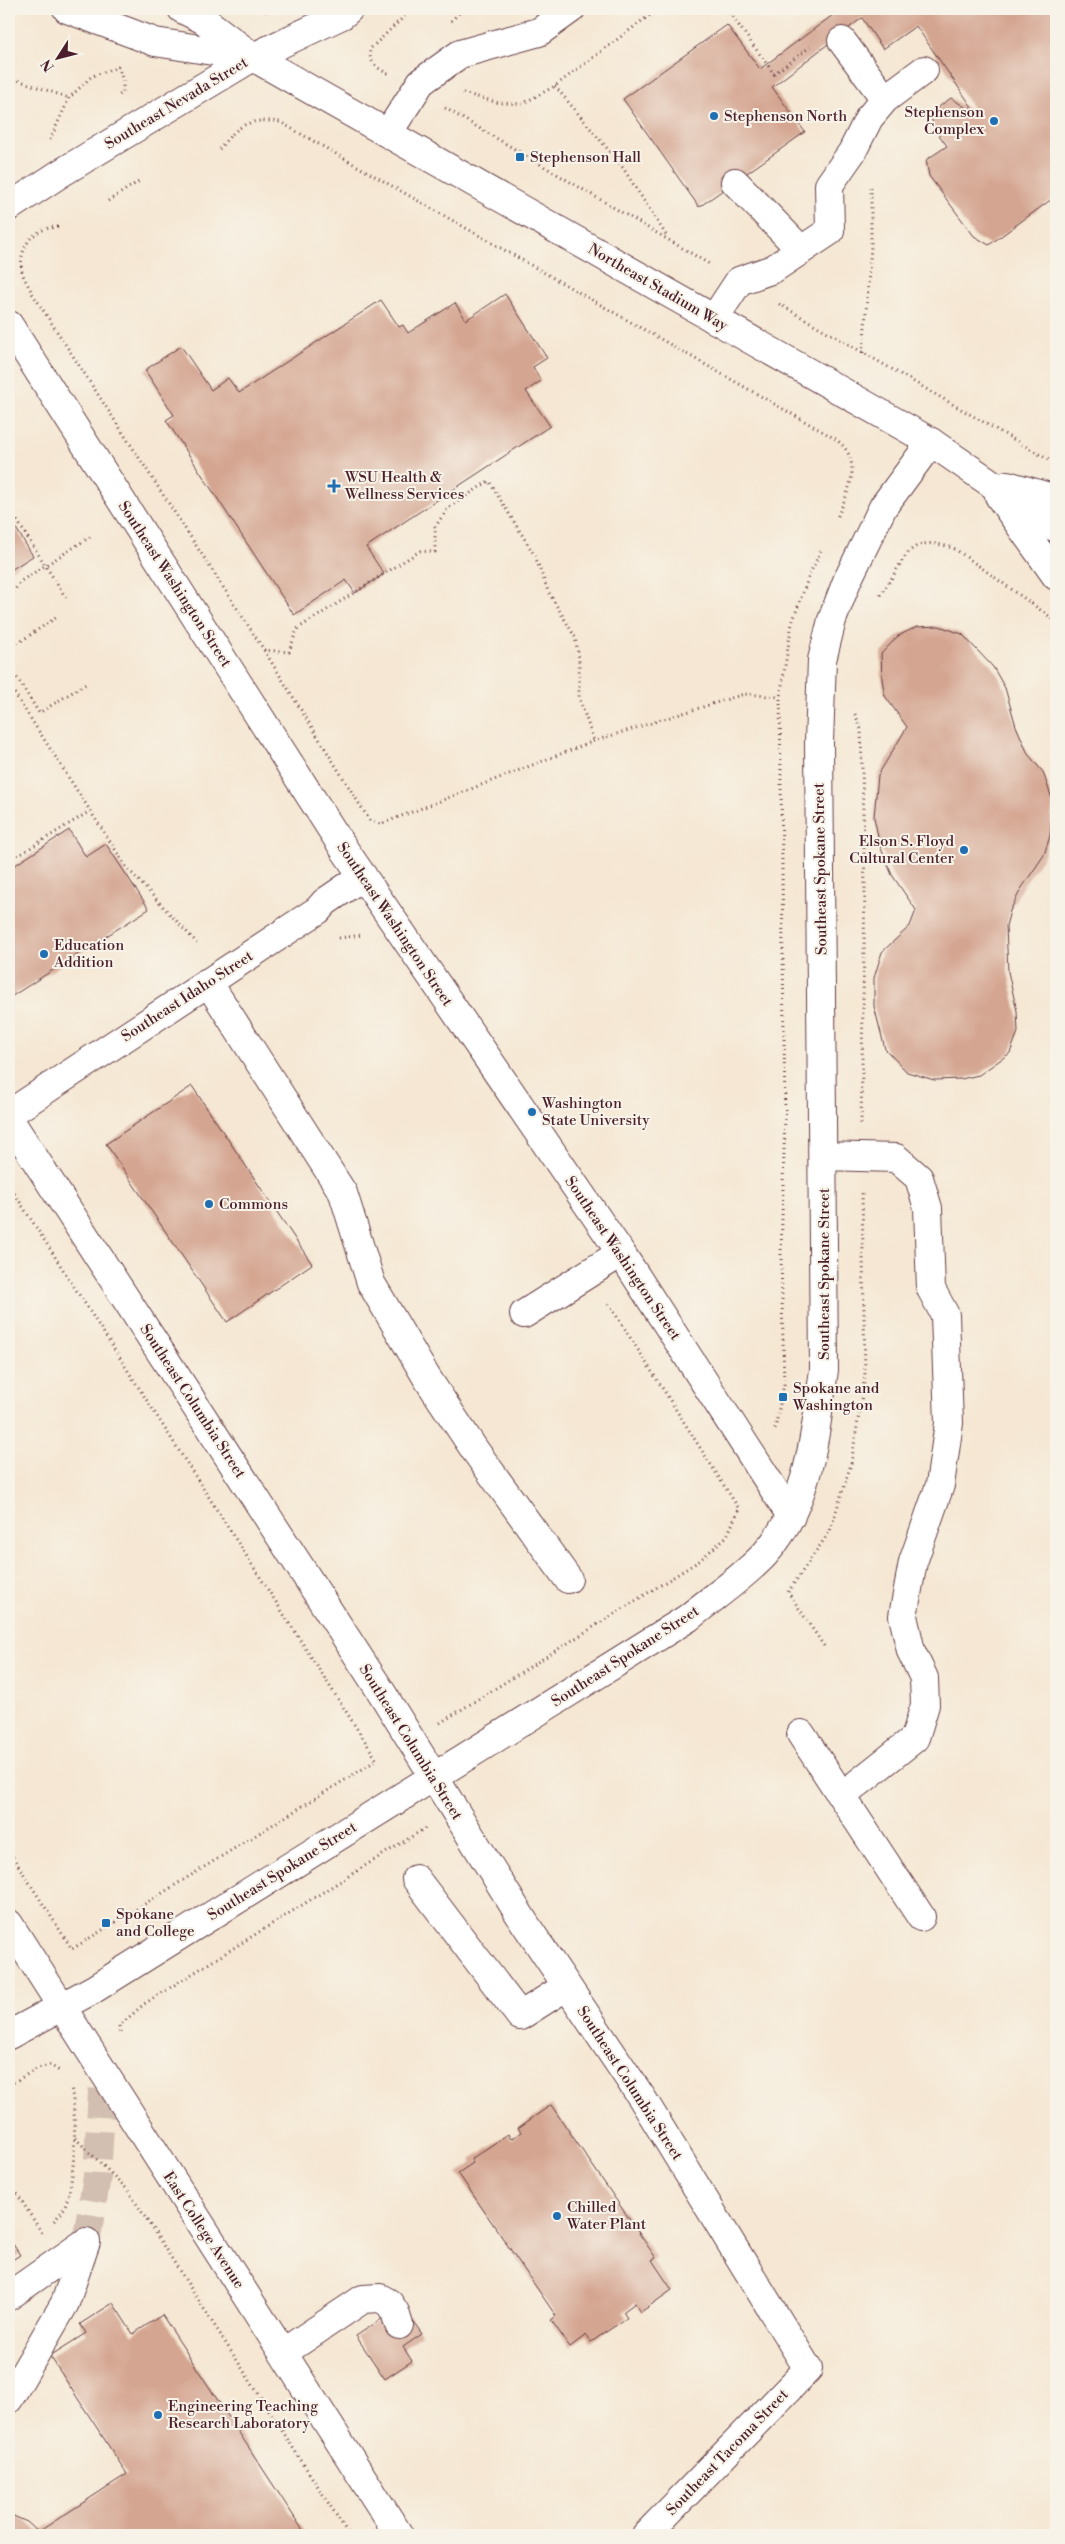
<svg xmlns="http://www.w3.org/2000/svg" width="1065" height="2544" font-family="'Libre Bodoni',serif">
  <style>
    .building { fill: #d4a591 }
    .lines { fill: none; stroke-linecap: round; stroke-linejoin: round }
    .minor-tunnel { stroke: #d3bfb1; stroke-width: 28; stroke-dasharray: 28 14; stroke-linecap: butt }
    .minor-casing { stroke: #643d44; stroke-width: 30 }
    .major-casing { stroke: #643d44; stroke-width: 30 }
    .path { stroke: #643d44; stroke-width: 3; stroke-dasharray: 1 4; stroke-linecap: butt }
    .minor { stroke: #fff; stroke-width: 28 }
    .major { stroke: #fff; stroke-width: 28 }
    .poi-dot { fill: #1f6fb2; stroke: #f7f3e8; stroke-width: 2 }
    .labels { text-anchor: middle; stroke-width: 4; stroke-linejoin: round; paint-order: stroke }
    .street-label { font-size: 15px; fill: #4a1f2b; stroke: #f7f3e8 }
    .poi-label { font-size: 15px; fill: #4a1f2b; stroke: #f7f3e8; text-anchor: start }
  </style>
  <rect width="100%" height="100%" fill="#f7f3e8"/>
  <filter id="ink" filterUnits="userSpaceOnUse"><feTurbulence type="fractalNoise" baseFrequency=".02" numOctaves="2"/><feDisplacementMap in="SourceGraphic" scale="10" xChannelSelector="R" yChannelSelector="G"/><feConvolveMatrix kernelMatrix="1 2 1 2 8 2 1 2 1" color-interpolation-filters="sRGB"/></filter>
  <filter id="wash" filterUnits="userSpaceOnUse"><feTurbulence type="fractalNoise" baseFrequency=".0096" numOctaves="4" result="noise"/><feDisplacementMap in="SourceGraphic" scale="20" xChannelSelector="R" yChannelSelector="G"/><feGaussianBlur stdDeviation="1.12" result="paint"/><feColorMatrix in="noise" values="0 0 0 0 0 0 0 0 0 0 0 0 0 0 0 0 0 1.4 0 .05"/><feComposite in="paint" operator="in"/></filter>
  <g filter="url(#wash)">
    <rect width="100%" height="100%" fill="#f5e7d3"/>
    <g id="blocks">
      <path class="building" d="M 841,9 L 1056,9 L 1056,196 L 989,245 L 974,236 L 929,176 L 926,160 L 947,146 L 934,128 L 930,113 L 951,98 L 968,109 L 972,107 L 916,26 L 883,49 L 862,18 L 772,87 L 805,132 L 699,207 L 623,99 L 727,25 L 760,69 Z
        M 505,294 L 547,358 L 533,367 L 541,381 L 526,391 L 550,426 L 366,547 L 384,574 L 355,593 L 346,580 L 294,615 L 166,420 L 174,415 L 145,370 L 181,346 L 211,390 L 228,378 L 239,393 L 381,300 L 399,327 L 403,325 L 408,333 L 455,303 L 466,320 Z
        M 9,517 L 33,556 L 9,571 Z
        M 939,626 L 962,634 L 993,667 L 1005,688 L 1016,726 L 1028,754 L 1043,772 L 1053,802 L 1050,836 L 1044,855 L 1021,889 L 1010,911 L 1006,926 L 1008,972 L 1017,1011 L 1018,1032 L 1010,1053 L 979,1075 L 961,1079 L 934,1080 L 907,1072 L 885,1049 L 874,1006 L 874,978 L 882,952 L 910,926 L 916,910 L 892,875 L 880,846 L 874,817 L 878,775 L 907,727 L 885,696 L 882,679 L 881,654 L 898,636 L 916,627 Z
        M 69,830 L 86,857 L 106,844 L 149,909 L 9,998 L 9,869 Z
        M 192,1086 L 312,1264 L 227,1322 L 106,1144 Z
        M 551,2105 L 656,2258 L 652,2260 L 672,2290 L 641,2312 L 635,2303 L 623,2312 L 627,2318 L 591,2342 L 586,2335 L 570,2347 L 551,2320 L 556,2316 L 458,2173 L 473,2163 L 471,2159 L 508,2134 L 511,2139 L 521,2132 L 518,2128 Z
        M 9,2238 L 20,2255 L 9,2262 Z
        M 113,2303 L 133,2334 L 162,2315 L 306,2535 L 9,2535 L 9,2514 L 27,2522 L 38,2532 L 127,2474 L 50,2356 L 86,2333 L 80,2324 Z
        M 410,2317 L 422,2334 L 403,2347 L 412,2361 L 385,2379 L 356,2336 L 383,2318 Z"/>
    </g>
  </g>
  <g filter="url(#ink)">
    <use href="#blocks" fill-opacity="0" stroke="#643d44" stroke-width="1"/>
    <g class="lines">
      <path class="minor-tunnel" d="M 86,2242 L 97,2177 L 103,2074"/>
      <defs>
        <path id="minor" d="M 842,41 L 885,99
          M 388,133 L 421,82 L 460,54 L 539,32 L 571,9
          M 735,182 L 801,250
          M 9,207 L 61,173 L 253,57 L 342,15 L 349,9
          M 714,319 L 739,281 L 773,269 L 830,231 L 829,185 L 852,152 L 869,118 L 885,99 L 924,70
          M 9,325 L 344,849 L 621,1253 L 791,1516
          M 208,982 L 343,1193 L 371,1283 L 427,1378 L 474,1449 L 568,1579
          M 9,1114 L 318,910 L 325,902 L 363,876
          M 9,1119 L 382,1693 L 524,1922 L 642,2098 L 808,2369 L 646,2535
          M 823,1156 L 896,1158 L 919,1178 L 928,1208 L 931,1289 L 945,1315 L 949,1423 L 940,1485 L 913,1562 L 903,1616 L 911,1651 L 924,1678 L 925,1705 L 915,1738 L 842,1796
          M 524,1314 L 621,1253
          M 801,1734 L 921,1917
          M 416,1879 L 520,2016 L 567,1986
          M 9,1924 L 399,2535
          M 9,2035 L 94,1989 L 688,1618 C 713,1597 743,1578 765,1554 C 810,1504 815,1433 824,1370 L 819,742 L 822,660 L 832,620 L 847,581 L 883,507 L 931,442
          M 9,2296 L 86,2242
          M 284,2352 L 363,2299 L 380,2298 L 389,2303 L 395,2312 L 399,2325
          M 9,2399 L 65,2303 L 86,2242"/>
        <path id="major" d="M 67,9 L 155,42 L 251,57
          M 182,9 L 204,20 L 253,57 L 931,442 L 1056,528
          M 1007,485 L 1056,499
          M 999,496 L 1056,576"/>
      </defs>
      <use href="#minor" class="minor-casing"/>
      <use href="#major" class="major-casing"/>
      <path class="path" d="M 256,9 L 269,12
        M 727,9 L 774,74 L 810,47
        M 451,21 L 463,9
        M 388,74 C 378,68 368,63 370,49 L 412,9
        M 9,77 L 69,98
        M 555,86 L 621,165 L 668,238
        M 463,93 L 499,103 L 522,104 L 555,86 L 658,9
        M 445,108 L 711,265
        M 50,140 L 69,98 L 92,76 L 118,67 L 123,80 L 123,92 L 117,97
        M 219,149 C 239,124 249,118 280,122 L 834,438 C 865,460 849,489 837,518
        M 108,201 L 141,180
        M 58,227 C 34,227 18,247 22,271 C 23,278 29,286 32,293 L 264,650 L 289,652 L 297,629 L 420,551 L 435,552 L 435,527 L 448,508 L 489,481 L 535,556 L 548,591 L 575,637 L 579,658 L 579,698 L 594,741
        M 779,304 L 1051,461
        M 863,353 L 871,246 L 871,186
        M 9,508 L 66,598
        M 880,595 C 906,563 904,530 955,549 L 1056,621
        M 9,607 L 13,592 L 21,581 L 90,537
        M 9,628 L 15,645
        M 9,649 L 57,617
        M 264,650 L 370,821 L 381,824 L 594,741 L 744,694 L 780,697
        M 9,665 L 39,713 L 87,683
        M 9,685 L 127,868 L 197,943
        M 855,714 L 861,729 L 865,887 L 861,1124
        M 9,861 L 90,811
        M 339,938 L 362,935
        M 9,1185 L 377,1760 L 72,1949 L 9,1851
        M 775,1429 L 784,1384 L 781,1254 L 785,1116 L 780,697 L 792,623 L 810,573 L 821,551
        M 824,1646 L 788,1592 L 830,1531 L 851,1464 L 865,1376 L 862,1190
        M 440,1723 L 699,1561 L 727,1536 L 739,1509 L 607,1301
        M 120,2032 L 119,2026 L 144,2004 L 427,1827
        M 9,2085 L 38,2068 L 50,2065 L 61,2072
        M 75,2138 L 127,2189 L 349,2535
        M 9,2181 L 42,2233
        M 54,2221 C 57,2217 62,2213 64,2208 C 76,2181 77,2116 71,2087"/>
      <use href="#minor" class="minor"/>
      <use href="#major" class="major"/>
    </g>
  </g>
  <g class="poi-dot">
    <circle cx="714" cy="116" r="5"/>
    <circle cx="994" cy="121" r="5"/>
    <rect x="515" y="152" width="10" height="10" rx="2.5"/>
    <path d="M331.5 478.5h5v5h5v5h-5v5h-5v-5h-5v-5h5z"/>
    <circle cx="964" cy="850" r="5"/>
    <circle cx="44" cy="954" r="5"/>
    <circle cx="532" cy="1112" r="5"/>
    <circle cx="209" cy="1204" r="5"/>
    <rect x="778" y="1392" width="10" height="10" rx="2.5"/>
    <rect x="101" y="1918" width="10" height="10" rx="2.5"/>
    <circle cx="557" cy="2216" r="5"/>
    <circle cx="158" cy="2415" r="5"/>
  </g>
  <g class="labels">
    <g class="street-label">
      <text transform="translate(176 103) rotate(-31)" y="5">Southeast Nevada Street</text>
      <text transform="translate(658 287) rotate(30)" y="5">Northeast Stadium Way</text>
      <text transform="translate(175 584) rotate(57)" y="5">Southeast Washington Street</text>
      <text transform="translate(820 869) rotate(-91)" y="5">Southeast Spokane Street</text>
      <text transform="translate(395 924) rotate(56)" y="5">Southeast Washington Street</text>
      <text transform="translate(187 996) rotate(-33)" y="5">Southeast Idaho Street</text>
      <text transform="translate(623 1258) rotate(56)" y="5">Southeast Washington Street</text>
      <text transform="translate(824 1274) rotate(-90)" y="5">Southeast Spokane Street</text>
      <text transform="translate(193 1401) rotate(57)" y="5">Southeast Columbia Street</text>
      <text transform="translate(625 1656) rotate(-33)" y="5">Southeast Spokane Street</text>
      <text transform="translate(411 1742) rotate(58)" y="5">Southeast Columbia Street</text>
      <text transform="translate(282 1871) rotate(-32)" y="5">Southeast Spokane Street</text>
      <text transform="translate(630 2083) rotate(57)" y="5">Southeast Columbia Street</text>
      <text transform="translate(204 2230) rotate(57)" y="5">East College Avenue</text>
      <text transform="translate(727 2452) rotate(-46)" y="5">Southeast Tacoma Street</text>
    </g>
    <g class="poi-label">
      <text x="984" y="117" text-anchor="end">Stephenson<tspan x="984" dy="17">Complex</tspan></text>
      <text x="724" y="121">Stephenson North</text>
      <text x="530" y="162">Stephenson Hall</text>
      <text x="345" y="482">WSU Health &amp;<tspan x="345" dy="17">Wellness Services</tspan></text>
      <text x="954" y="846" text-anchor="end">Elson S. Floyd<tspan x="954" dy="17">Cultural Center</tspan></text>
      <text x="54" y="950">Education<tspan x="54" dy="17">Addition</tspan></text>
      <text x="542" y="1108">Washington<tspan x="542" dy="17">State University</tspan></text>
      <text x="219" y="1209">Commons</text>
      <text x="793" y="1393">Spokane and<tspan x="793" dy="17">Washington</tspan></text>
      <text x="116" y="1919">Spokane<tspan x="116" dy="17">and College</tspan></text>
      <text x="567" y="2212">Chilled<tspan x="567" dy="17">Water Plant</tspan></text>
      <text x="168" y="2411">Engineering Teaching<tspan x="168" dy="17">Research Laboratory</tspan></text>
    </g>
  </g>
  <rect width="1065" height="2544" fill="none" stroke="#f7f3e8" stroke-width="30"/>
  <g transform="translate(58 58) rotate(234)" stroke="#f7f3e8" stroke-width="4" paint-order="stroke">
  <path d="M0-4L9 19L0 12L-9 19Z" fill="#4a1f2b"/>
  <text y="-8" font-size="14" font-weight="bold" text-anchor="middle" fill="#4a1f2b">N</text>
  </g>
</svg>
